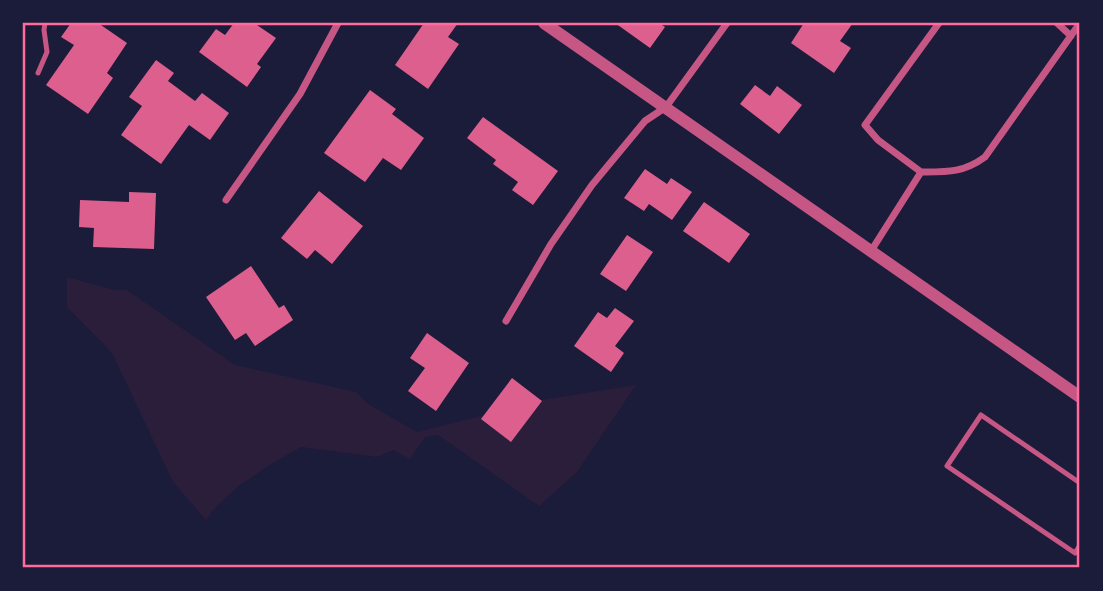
<svg xmlns="http://www.w3.org/2000/svg" width="1103" height="591" font-family="'Crimson Pro',serif">
  <style>
    .green { fill: #2a1e3b }
    .building { fill: #dd5f8e }
    .lines { fill: none; stroke-linecap: round; stroke-linejoin: round }
    .service { stroke: #c65784; stroke-width: 5 }
    .minor { stroke: #c65784; stroke-width: 7 }
    .tertiary { stroke: #c65784; stroke-width: 12 }
    .neatline { fill: none; stroke: #ff6b9d; stroke-width: 2.5 }
  </style>
  <rect width="100%" height="100%" fill="#1b1b3a"/>
  <path class="green" d="M 67,277 L 114,290 L 127,290 L 235,365 L 356,392 L 368,404 L 417,432 L 493,413 L 528,402 L 636,385 L 577,472 L 539,506 L 438,435 L 425,437 L 410,459 L 393,450 L 377,457 L 301,447 L 271,464 L 236,488 L 212,511 L 206,520 L 173,482 L 112,353 L 67,307 Z"/>
  <path class="building" d="M 71,23 L 98,23 L 127,43 L 107,73 L 113,78 L 88,114 L 46,85 L 74,45 L 61,37 Z
    M 234,23 L 254,23 L 276,38 L 257,64 L 261,67 L 247,87 L 199,52 L 216,29 L 225,35 Z
    M 424,23 L 458,23 L 448,37 L 459,44 L 428,89 L 395,65 Z
    M 615,23 L 659,23 L 665,27 L 650,48 Z
    M 804,23 L 853,23 L 840,41 L 851,48 L 834,73 L 791,43 Z
    M 156,60 L 174,73 L 168,81 L 195,101 L 202,93 L 229,113 L 210,140 L 189,125 L 161,164 L 121,135 L 142,106 L 129,97 Z
    M 755,85 L 770,96 L 777,86 L 802,105 L 779,134 L 740,104 Z
    M 370,90 L 396,109 L 392,114 L 424,138 L 401,170 L 383,158 L 365,182 L 324,153 Z
    M 483,117 L 558,171 L 533,205 L 512,190 L 518,182 L 493,164 L 496,160 L 467,138 Z
    M 645,169 L 667,184 L 671,178 L 692,192 L 672,220 L 649,204 L 644,211 L 624,198 Z
    M 319,191 L 363,226 L 332,264 L 315,250 L 307,259 L 281,238 Z
    M 129,192 L 156,193 L 154,249 L 93,247 L 94,228 L 79,227 L 80,200 L 129,202 Z
    M 704,202 L 750,234 L 729,263 L 683,231 Z
    M 627,235 L 653,252 L 626,291 L 600,274 Z
    M 251,266 L 279,308 L 284,305 L 293,320 L 255,346 L 246,333 L 235,340 L 206,297 Z
    M 615,308 L 634,321 L 615,346 L 624,353 L 611,372 L 574,346 L 598,312 L 607,318 Z
    M 427,333 L 469,363 L 436,411 L 408,391 L 425,368 L 410,358 Z
    M 512,378 L 542,401 L 511,442 L 481,419 Z"/>
  <g class="lines">
    <path class="service" d="M 38,73 L 47,52 L 44,30 L 45,23
      M 1080,483 L 981,415 L 947,466 L 1075,553 L 1080,545"/>
    <path class="minor" d="M 1057,23 L 1071,36
      M 921,172 C 947,172 963,173 985,157 L 1080,23
      M 226,200 L 300,94 L 338,23
      M 871,251 L 921,172 L 878,140 L 865,125 L 939,23
      M 506,321 L 551,244 L 592,185 L 645,121 L 666,107 L 727,23"/>
    <path class="tertiary" d="M 544,23 L 1080,397"/>
  </g>
  <rect width="1103" height="591" fill="none" stroke="#1b1b3a" stroke-width="49"/>
  <rect x="24" y="24" width="1054" height="542" class="neatline"/>
</svg>
